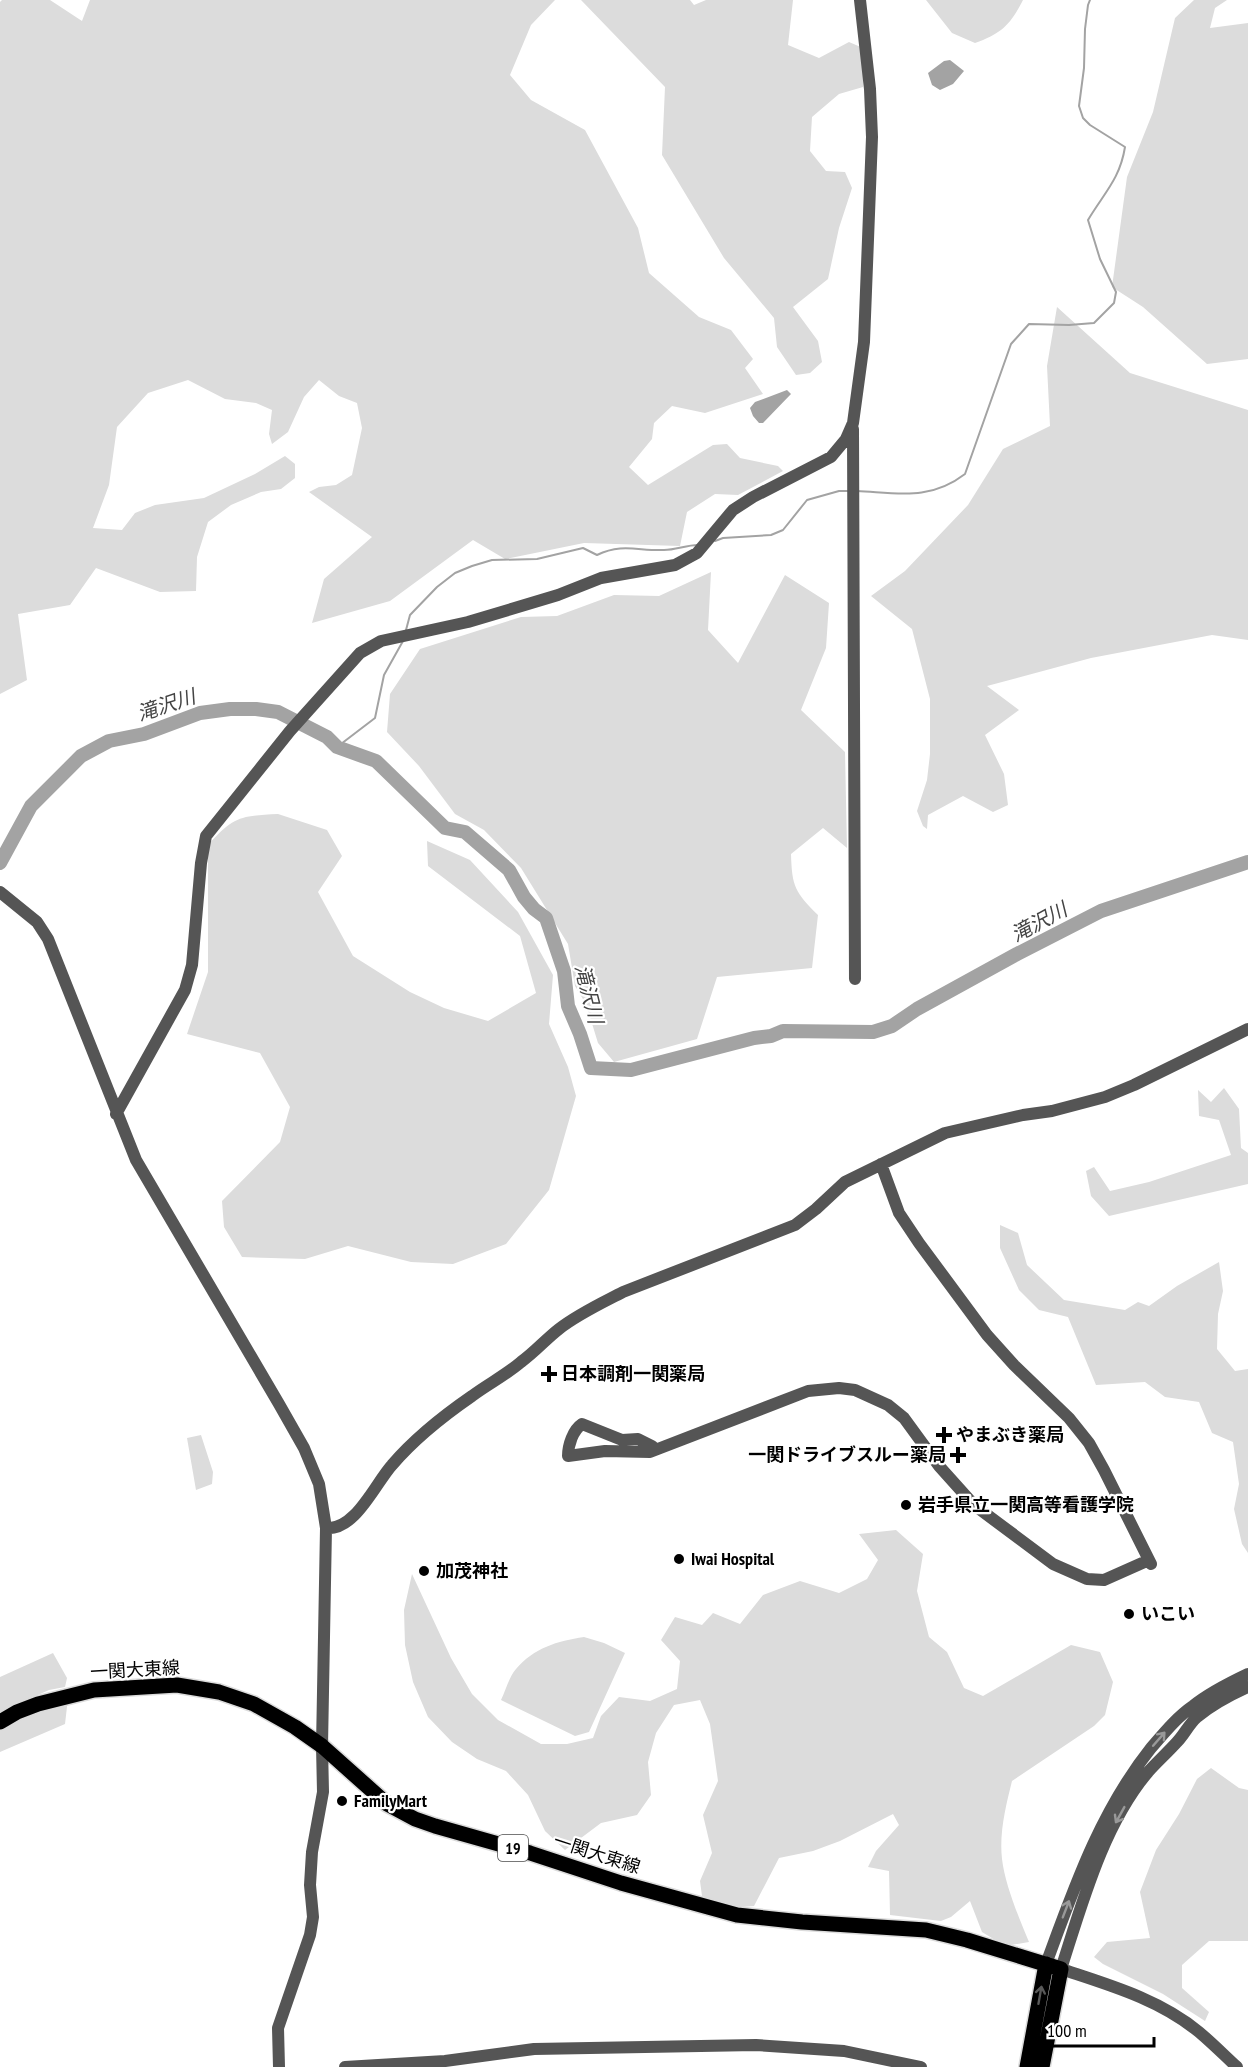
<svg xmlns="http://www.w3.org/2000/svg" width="1248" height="2067" font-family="'PT Sans Narrow','Noto Sans JP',sans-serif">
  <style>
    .green { fill: #dcdcdc }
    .water { fill: #a3a3a3 }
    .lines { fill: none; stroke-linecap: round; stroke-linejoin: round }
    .stream { stroke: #a3a3a3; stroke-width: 2 }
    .river { stroke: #a3a3a3; stroke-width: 14 }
    .major-casing { stroke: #dbdbdb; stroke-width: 18 }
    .minor { stroke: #555; stroke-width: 12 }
    .major { stroke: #000; stroke-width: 15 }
    .oneway { stroke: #999 }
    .oneway2 { stroke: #595959 }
    .poi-dot { fill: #000; stroke: #fff; stroke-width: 2 }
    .labels { text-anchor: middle; stroke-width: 4.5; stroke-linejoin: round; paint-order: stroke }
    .shield { fill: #fff; stroke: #4c4c4c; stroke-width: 1.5 }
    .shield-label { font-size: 16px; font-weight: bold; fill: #000 }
    .poi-label { font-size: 18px; font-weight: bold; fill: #000; stroke: #fff; text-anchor: start }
    .street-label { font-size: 18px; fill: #000; stroke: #fff }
    .water-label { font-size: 20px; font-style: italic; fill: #444; stroke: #fff }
  </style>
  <rect width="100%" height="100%" fill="#fff"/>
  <path class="green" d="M 2,0 L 50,0 L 82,21 L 90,0 L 555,0 L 531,25 L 510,75 L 531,100 L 585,130 L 638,228 L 649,273 L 699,317 L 731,330 L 753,359 L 745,368 L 763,394 L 705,413 L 672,406 L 654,423 L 652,439 L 629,467 L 648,485 L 713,445 L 727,444 L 740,458 L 778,466 L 783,471 L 738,495 L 715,494 L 687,512 L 680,546 L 584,543 L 505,559 L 473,540 L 390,601 L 312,623 L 324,579 L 372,537 L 309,492 L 319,487 L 336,485 L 352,475 L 362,428 L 357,403 L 339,396 L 319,380 L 304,397 L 288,432 L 272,444 L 269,434 L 272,410 L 256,403 L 225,399 L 188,380 L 148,393 L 117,427 L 109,485 L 93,528 L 122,530 L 135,513 L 155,505 L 204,498 L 255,474 L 285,456 L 295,464 L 295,478 L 281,489 L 261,492 L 231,505 L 208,522 L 197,557 L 196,591 L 160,592 L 96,568 L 70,605 L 18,614 L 27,680 L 0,694 L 0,2 Z
    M 581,0 L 690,0 L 694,5 L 706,0 L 793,0 L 788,45 L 819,58 L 849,42 L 863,48 L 863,87 L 839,94 L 812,117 L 810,151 L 826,171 L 845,172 L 852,188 L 839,228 L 828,279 L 793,307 L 818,341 L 822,362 L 810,373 L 796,375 L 777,347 L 774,318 L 724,258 L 662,155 L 665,87 Z
    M 926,0 L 1023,0 C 1010,25 1002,33 975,43 L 952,33 Z
    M 1194,0 L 1227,0 L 1215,8 L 1210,28 L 1248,23 L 1248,359 L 1207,364 L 1143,307 L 1112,287 L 1127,177 L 1153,112 L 1175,18 Z
    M 1057,307 L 1130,373 L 1248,410 L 1248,640 L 1212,635 L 1091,658 L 987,686 L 1019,710 L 985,735 L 1004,774 L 1008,805 L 993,812 L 963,796 L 928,815 L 927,829 L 923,826 L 917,811 L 927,780 L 930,754 L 930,699 L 912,629 L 871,596 L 905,571 L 968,505 L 1003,449 L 1050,426 L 1047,366 Z
    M 711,572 L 708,630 L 738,663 L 785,575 L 829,603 L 826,648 L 801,710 L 845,752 L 847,848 L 823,828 L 791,854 C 792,887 795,892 818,915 L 812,968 L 717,977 L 697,1039 L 614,1062 L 598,1043 L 586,1004 L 575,986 L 568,944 L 521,868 L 484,830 L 455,814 L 419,766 L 387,732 L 390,694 L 420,649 L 521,617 L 557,616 L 614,595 L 659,596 Z
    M 278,814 L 327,830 L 342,856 L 318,892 L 353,956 L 410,992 L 444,1008 L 488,1021 L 536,993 L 520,936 L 428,866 L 427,841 L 470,860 L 518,912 L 553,975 L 549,1024 L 568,1067 L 576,1096 L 549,1190 L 506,1244 L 453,1264 L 411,1262 L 348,1246 L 305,1259 L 242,1257 L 224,1227 L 222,1201 L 280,1142 L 290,1107 L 260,1053 L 187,1034 L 208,972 L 208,845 C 234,816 240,816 278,814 Z
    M 1224,1088 L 1239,1109 L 1241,1148 L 1248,1153 L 1248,1184 L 1109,1216 L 1091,1196 L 1086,1171 L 1094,1167 L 1110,1191 L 1149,1182 L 1231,1155 L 1219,1120 L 1199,1116 L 1198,1090 L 1211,1102 Z
    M 1000,1225 L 1018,1233 L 1027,1265 L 1064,1300 L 1125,1310 L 1138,1302 L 1149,1306 L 1177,1286 L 1219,1262 L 1223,1291 L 1218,1314 L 1217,1349 L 1235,1371 L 1248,1369 L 1248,1553 L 1242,1544 L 1234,1509 L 1239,1484 L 1233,1442 L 1212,1433 L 1199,1402 L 1165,1397 L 1145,1382 L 1096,1385 L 1068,1317 L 1039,1310 L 1019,1290 L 1000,1248 Z
    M 201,1435 L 213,1472 L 212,1484 L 196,1490 L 187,1438 Z
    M 896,1530 L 923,1554 L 917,1591 L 929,1637 L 947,1652 L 964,1688 L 983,1696 L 1071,1645 L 1100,1652 L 1113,1682 L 1105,1715 L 1094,1726 L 1012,1781 C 1006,1805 999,1833 1002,1859 C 1005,1885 1019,1918 1029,1942 L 1005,1946 L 982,1932 L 970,1901 L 951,1917 L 941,1921 L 890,1915 L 889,1871 L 868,1867 L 876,1851 L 899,1825 L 893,1814 L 840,1841 L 813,1851 L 779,1858 L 754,1906 L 728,1908 L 702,1896 L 700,1881 L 712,1853 L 703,1815 L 718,1781 L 710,1724 L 700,1700 L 674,1705 L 656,1733 L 648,1762 L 651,1795 L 637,1815 L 601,1823 L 565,1850 L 545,1831 L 528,1795 L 506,1771 L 477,1759 L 452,1742 L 428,1717 L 413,1682 L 405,1645 L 404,1610 L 412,1574 L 451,1658 L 472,1694 L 498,1720 L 541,1744 L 567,1744 L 593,1738 L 601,1716 L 619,1697 L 650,1701 L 677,1689 L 680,1661 L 661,1640 L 675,1617 L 702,1625 L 713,1613 L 740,1624 L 763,1595 L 800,1581 L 839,1593 L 867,1579 L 878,1560 L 859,1534 Z
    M 584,1637 L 604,1643 L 625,1653 L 589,1732 L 575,1736 L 501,1700 C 506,1690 509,1677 516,1669 C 534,1648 557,1641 584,1637 Z
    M 53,1653 L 67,1678 L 65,1687 L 49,1690 L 0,1712 L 0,1677 Z
    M 68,1698 L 65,1724 L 0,1752 L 0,1726 Z
    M 1211,1768 L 1239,1788 L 1248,1790 L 1248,1941 L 1209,1941 L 1182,1965 L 1182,1988 L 1209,2012 L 1205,2021 L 1163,1994 L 1103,1964 L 1094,1957 L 1107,1942 L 1150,1938 L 1140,1892 L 1156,1850 L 1179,1814 L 1197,1779 Z"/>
  <path class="water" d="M 950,60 L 964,71 L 953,84 L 940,90 L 932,85 L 928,73 L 944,61 Z
    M 787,390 L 791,394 L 763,423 L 759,423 L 753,416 L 750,408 L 755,402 Z"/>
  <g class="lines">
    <path class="stream" d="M 857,491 C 898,493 930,501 965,474 L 1011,344 L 1029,324 L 1069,325 L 1094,323 L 1114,303 L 1116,292 L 1100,259 L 1088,220 C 1104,193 1120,179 1125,147 L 1090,125 L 1083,118 L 1079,106 L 1084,68 L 1085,29 L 1088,5 L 1090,0
      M 715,541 L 723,538 L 771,535 L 783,530 L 807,500 L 839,491 L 848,491
      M 406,630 L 410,615 L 437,587 L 455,573 L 472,566 L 492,560 L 537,559 L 583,548 L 597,555 C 622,543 638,551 664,550 C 676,550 686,545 698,545
      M 337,747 L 375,718 L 384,675 L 403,641"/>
    <path class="river" d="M 0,863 L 31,806 L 81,756 L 109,741 L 144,734 L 200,713 L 230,709 L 256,709 L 278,712 L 327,737 L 337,747 L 376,761 L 445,828 L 465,832 L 509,870 L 524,897 L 534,909 L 546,918 L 564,971 L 568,1006 L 580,1034 L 591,1068 L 631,1070 L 754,1038 L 771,1036 L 783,1031 L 873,1032 L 892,1026 L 917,1009 L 1017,954 L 1101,911 L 1248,862"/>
    <defs>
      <path id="major" d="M 0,1722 L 17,1712 L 38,1704 L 94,1690 L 177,1685 L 219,1692 L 254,1704 L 295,1727 L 322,1746 L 387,1804 L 415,1819 L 435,1826 L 530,1853 L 621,1883 L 737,1915 L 802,1922 L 926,1930 L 967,1940 L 1061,1969 L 1042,2067
        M 1027,2067 L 1046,1964"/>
    </defs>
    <use href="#major" class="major-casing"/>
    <path class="minor" d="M 853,429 L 855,979
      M 0,892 L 37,922 L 48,939 L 136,1160 L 279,1404 L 304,1448 L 319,1484 L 326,1528 L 322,1746 L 323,1792 L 312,1852 L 310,1885 L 313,1917 L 310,1935 L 278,2028 L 279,2067
      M 116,1114 L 185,990 L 192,965 L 201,863 L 206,836 L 290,731 L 360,653 L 381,641 L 468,622 L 558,595 L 601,578 L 675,565 L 697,553 L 733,510 L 753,497 L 831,457 L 846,439 L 853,423 L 864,342 L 872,137 L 870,89 L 860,0
      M 881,1164 L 899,1213 L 919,1243 L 987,1335 L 1014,1365 L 1069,1418 L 1089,1443 L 1104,1470 L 1151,1564
      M 650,1452 L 652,1446 L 638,1439 L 622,1440 L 582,1424 C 573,1430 568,1445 568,1456 L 605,1451 L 650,1452 L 808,1391 L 839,1388 L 855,1390 L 888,1405 L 904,1418 L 939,1466 L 974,1505 L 1053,1564 L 1087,1579 L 1104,1580 L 1149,1560
      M 326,1528 C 355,1531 375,1484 392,1465 C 415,1438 443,1416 472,1396 C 488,1384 506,1375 521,1362 C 535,1352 546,1339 559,1329 C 578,1314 602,1303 623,1292 L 795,1225 L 816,1209 L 845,1182 L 945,1133 L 1023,1115 L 1052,1111 L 1105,1097 L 1134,1085 L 1248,1029
      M 1046,1964 C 1074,1888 1100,1812 1151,1748 C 1164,1733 1177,1717 1193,1706 C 1209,1693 1229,1683 1248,1674
      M 345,2067 L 445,2061 L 534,2049 L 756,2045 L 844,2051 L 921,2067
      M 1237,2067 C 1224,2055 1212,2043 1199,2032 C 1159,1999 1109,1985 1061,1969 C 1082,1904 1103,1825 1148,1772 C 1157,1762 1167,1753 1177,1742 C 1184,1735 1189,1724 1197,1717 C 1212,1705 1230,1695 1248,1687"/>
    <use href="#major" class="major"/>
  </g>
  <defs><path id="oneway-shaft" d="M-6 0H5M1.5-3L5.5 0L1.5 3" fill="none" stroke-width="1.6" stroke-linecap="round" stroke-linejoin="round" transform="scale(1.5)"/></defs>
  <g class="oneway">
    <use href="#oneway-shaft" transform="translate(1159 1739) rotate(-49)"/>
    <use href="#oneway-shaft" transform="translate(1120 1815) rotate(119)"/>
    <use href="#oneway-shaft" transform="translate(1066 1909) rotate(-69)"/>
  </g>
  <use class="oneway2" href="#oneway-shaft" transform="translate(1040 1995) rotate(-80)"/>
  <g class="poi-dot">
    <path d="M546 1365h6v6h6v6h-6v6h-6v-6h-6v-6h6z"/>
    <path d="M941 1426h6v6h6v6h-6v6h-6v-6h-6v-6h6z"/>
    <path d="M955 1446h6v6h6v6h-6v6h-6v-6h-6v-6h6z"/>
    <circle cx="906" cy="1505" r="6"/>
    <circle cx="679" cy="1559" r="6"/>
    <circle cx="424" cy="1571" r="6"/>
    <circle cx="1129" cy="1614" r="6"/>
    <circle cx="342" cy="1801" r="6"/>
  </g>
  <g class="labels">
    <rect class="shield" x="498" y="1835" width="30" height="26" rx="4.5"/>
    <g class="shield-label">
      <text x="513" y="1854">19</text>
    </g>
    <g class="poi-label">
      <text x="561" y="1380">日本調剤一関薬局</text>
      <text x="956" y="1441">やまぶき薬局</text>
      <text x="946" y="1461" text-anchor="end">一関ドライブスルー薬局</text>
      <text x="918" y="1511">岩手県立一関高等看護学院</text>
      <text x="691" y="1565">Iwai Hospital</text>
      <text x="436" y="1577">加茂神社</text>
      <text x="1141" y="1620">いこい</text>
      <text x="354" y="1807">FamilyMart</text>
    </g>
    <g class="street-label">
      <text transform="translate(135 1670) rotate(-3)" y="6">一関大東線</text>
      <text transform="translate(597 1854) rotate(18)" y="6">一関大東線</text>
    </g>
    <g class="water-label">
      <text transform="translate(166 705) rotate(-18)" y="7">滝沢川</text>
      <text transform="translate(1039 922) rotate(-28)" y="7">滝沢川</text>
      <text transform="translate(589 994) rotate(76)" y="7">滝沢川</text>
    </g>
  </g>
  <path d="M1038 2037v9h116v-9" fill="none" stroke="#000000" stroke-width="3"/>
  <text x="1047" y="2037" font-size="18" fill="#000000" stroke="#ffffff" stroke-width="4.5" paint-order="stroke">100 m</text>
</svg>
